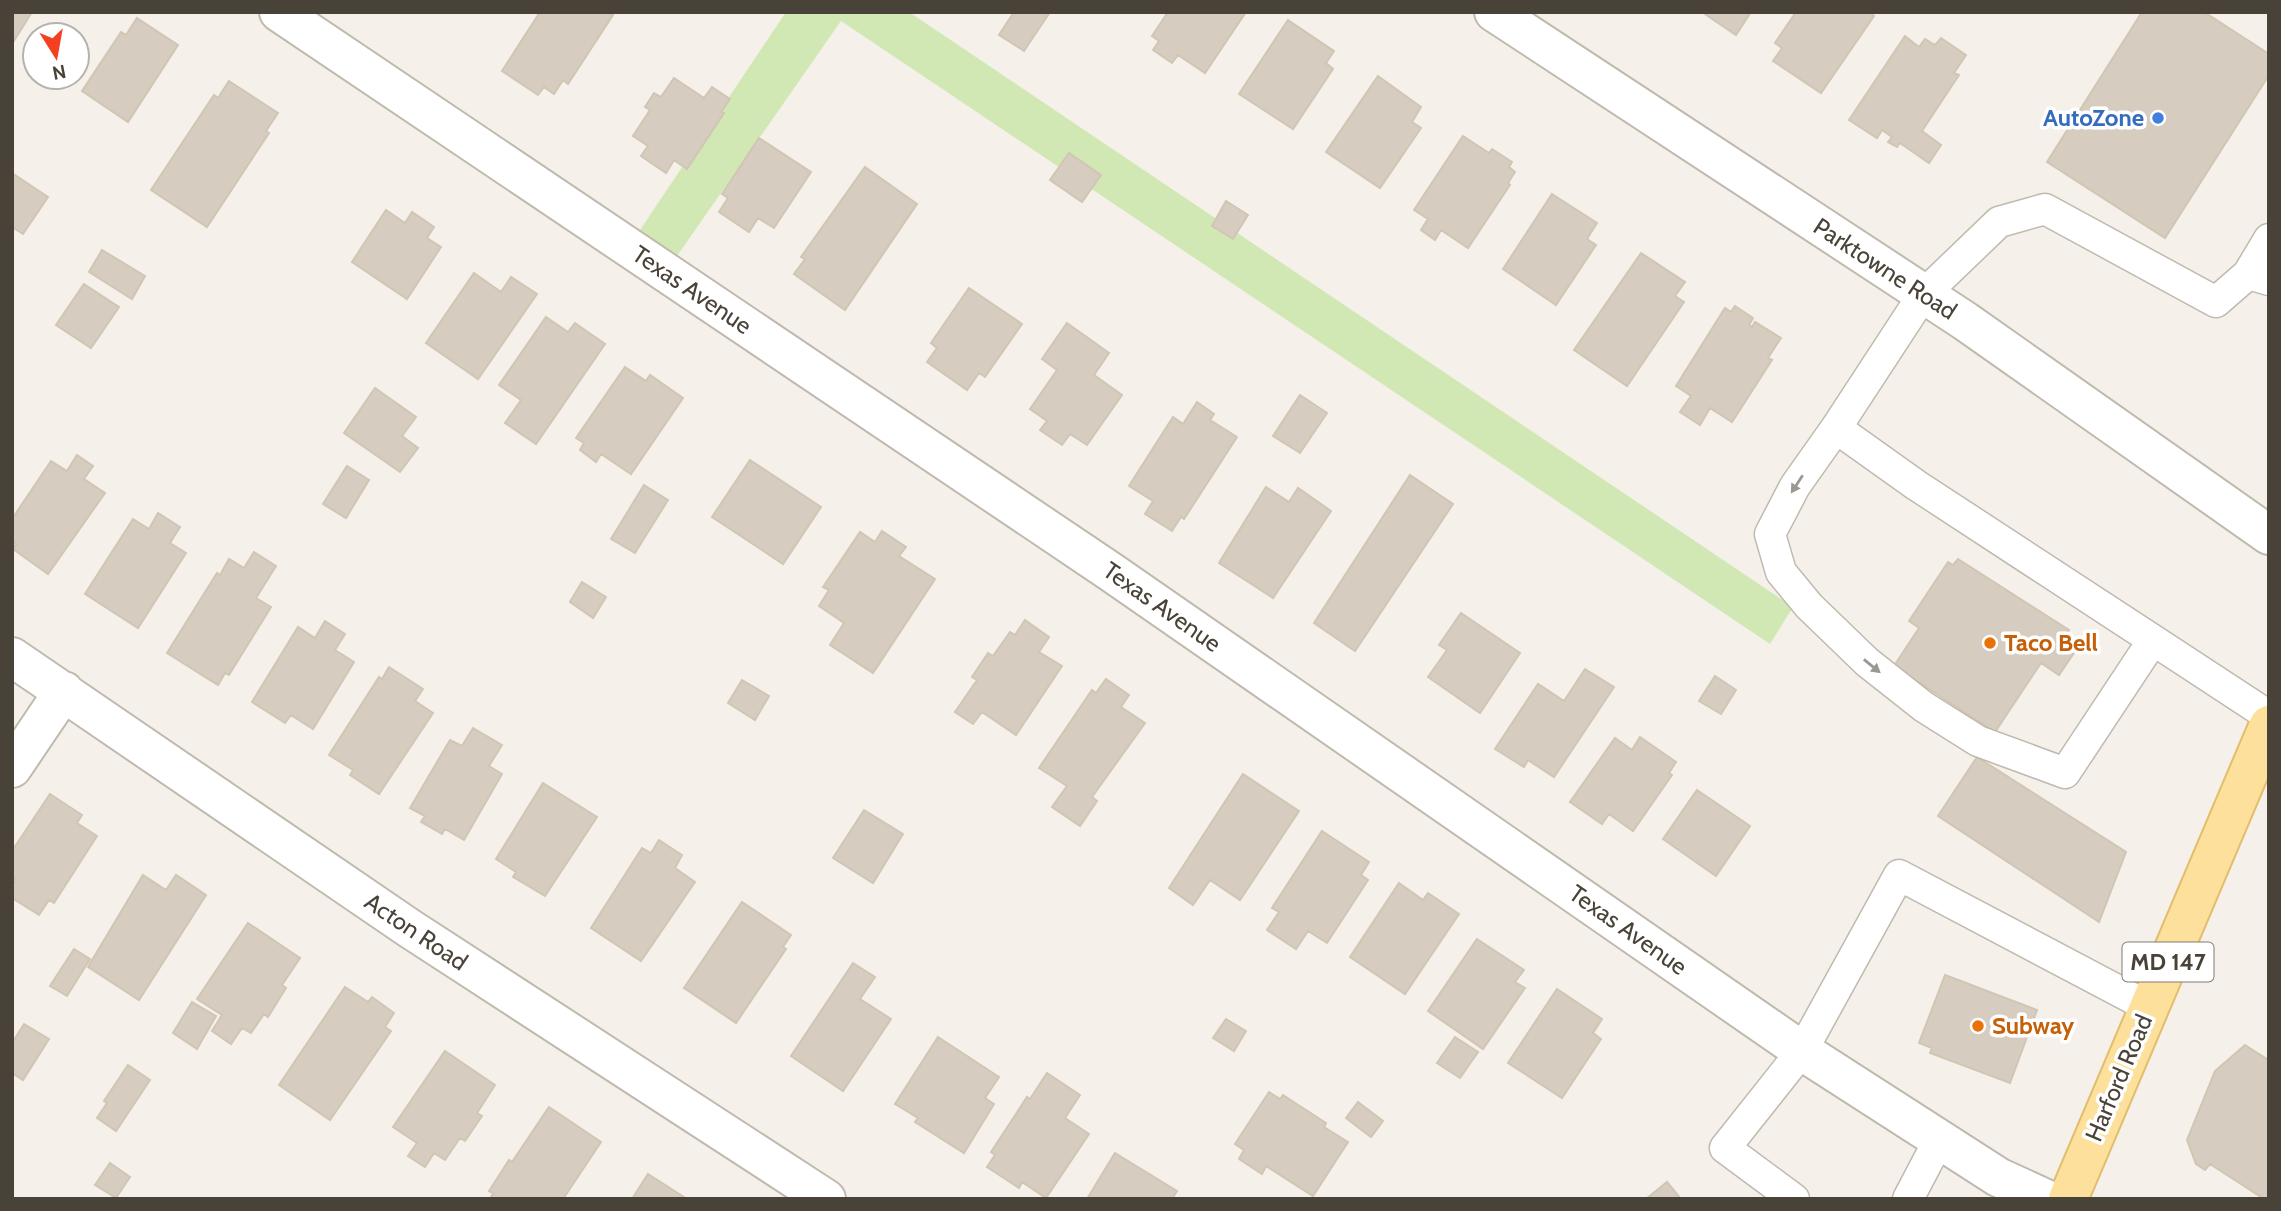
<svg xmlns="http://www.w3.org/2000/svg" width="2281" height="1211" font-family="Cabin,sans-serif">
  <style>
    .green { fill: #d1e8b4 }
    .building { fill: #d6cdc0; stroke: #d1c5b3; stroke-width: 2 }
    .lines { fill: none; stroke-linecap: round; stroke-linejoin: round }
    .service-casing { stroke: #c0b9ad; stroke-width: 33 }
    .minor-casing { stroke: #c0b9ad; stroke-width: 42 }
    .primary-casing { stroke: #e2bd6b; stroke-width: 42 }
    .service { stroke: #fff; stroke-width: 30 }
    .minor { stroke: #fff; stroke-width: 38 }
    .primary { stroke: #fce09c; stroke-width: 38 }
    .oneway { fill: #9b9792 }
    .shop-dot { fill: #3f7fe0; stroke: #fff; stroke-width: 2.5 }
    .food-dot { fill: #e8710a; stroke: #fff; stroke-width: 2.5 }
    .labels { text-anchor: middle; stroke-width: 7; stroke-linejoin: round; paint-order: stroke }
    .shield { fill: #fff; stroke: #807b74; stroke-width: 2 }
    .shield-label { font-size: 23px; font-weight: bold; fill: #494238 }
    .shop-label { font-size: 24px; font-weight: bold; fill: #366cbe; stroke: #fff; text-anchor: end }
    .street-label { font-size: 24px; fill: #494238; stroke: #fff }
    .food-label { font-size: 24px; font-weight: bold; fill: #c56008; stroke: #fff; text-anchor: start }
  </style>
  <rect width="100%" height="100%" fill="#f5f1ea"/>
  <path class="green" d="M 786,12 L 909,12 L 1793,607 L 1770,644 L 841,21 L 677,256 L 640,230 Z"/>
  <path class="building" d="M 12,12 L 32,12 L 12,44 Z
    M 540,12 L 609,12 L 613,15 L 568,84 L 563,80 L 554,94 L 544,87 L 538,95 L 502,71 Z
    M 1014,12 L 1050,12 L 1024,51 L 999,35 Z
    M 1168,12 L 1246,12 L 1205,73 L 1178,55 L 1172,63 L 1153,50 L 1159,41 L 1152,36 Z
    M 1702,12 L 1751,12 L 1736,35 Z
    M 1796,12 L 1869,12 L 1874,16 L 1821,93 L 1773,61 L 1782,48 L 1775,43 Z
    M 2142,12 L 2204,12 L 2269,54 L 2269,75 L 2165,238 L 2047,162 Z
    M 137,18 L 178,45 L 128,122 L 82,91 L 121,32 L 126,35 Z
    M 1288,20 L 1334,51 L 1326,63 L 1333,69 L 1293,129 L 1239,94 Z
    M 1905,36 L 1919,47 L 1925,39 L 1935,45 L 1941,38 L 1966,55 L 1954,73 L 1959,75 L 1922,131 L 1941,145 L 1929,163 L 1900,143 L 1897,147 L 1888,142 L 1892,137 L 1882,130 L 1877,138 L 1849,120 Z
    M 1378,76 L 1421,107 L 1412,122 L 1421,128 L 1380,188 L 1326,152 Z
    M 674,78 L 704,98 L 712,87 L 730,99 L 721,112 L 724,113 L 687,169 L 674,160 L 666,173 L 641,156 L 648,146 L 633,136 L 650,110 L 645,107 L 654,93 L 661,97 Z
    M 229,81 L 278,113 L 266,131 L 269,133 L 207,227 L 151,190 L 214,95 L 218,98 Z
    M 1463,136 L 1489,153 L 1492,149 L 1512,162 L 1509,167 L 1515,172 L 1508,183 L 1510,185 L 1468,248 L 1441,230 L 1435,240 L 1421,230 L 1428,219 L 1414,210 Z
    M 759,138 L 811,172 L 774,228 L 758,218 L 749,232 L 719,212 L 728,198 L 722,194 Z
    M 1069,153 L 1101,175 L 1082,202 L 1050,180 Z
    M 865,167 L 917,204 L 845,310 L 794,274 L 805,259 L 801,257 Z
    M 12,173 L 48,197 L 23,234 L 12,227 Z
    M 1552,194 L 1597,223 L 1587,239 L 1596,245 L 1556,305 L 1503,269 Z
    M 1226,201 L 1248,215 L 1233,239 L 1212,226 Z
    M 386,210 L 405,223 L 412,212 L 434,227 L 427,238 L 441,247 L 407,299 L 352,262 Z
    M 102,250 L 145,276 L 132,299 L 89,272 Z
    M 1641,253 L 1685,282 L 1675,296 L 1684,302 L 1627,386 L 1574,350 Z
    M 474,273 L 501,292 L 511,277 L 537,294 L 478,379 L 426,343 Z
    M 84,284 L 119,307 L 91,348 L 56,325 Z
    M 969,288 L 1022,324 L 985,377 L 979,373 L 967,390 L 927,362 L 937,348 L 931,343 Z
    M 1735,306 L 1753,318 L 1749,325 L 1752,327 L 1755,322 L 1781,338 L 1768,358 L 1772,360 L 1732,422 L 1710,408 L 1700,425 L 1680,412 L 1691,396 L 1676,386 L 1725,308 L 1731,312 Z
    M 546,317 L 568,332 L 575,323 L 605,344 L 536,444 L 505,423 L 521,400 L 499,385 Z
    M 1067,323 L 1109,353 L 1094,375 L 1122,395 L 1087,445 L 1070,434 L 1062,445 L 1040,430 L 1047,421 L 1030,409 L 1057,370 L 1042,359 Z
    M 625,367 L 646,381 L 650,375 L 683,398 L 631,474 L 601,454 L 596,462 L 580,450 L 584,443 L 576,438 Z
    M 375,388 L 416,417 L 402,436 L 418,448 L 400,472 L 344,433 Z
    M 1300,395 L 1327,413 L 1300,453 L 1273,436 Z
    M 1197,402 L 1214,414 L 1210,420 L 1237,437 L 1184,519 L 1181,517 L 1172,531 L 1145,514 L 1153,501 L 1129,486 L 1173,417 L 1183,424 Z
    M 77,455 L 93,466 L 84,479 L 105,493 L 48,574 L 13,549 L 16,544 L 12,541 L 12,519 L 51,461 L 67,471 Z
    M 750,460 L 821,507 L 783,564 L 712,517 Z
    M 347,466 L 369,480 L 346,518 L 323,504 Z
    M 1410,475 L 1453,504 L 1355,651 L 1314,623 Z
    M 644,485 L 668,500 L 635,553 L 611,539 Z
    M 1266,487 L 1289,502 L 1298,488 L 1331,511 L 1273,598 L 1219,563 Z
    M 158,513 L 180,527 L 170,543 L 186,553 L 138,628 L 85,594 L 133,519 L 149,529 Z
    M 882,531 L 906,547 L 899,556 L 935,579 L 873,673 L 830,645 L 844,623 L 819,606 L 829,590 L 823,587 L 860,532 L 875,542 Z
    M 254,552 L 276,566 L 256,598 L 271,607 L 229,675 L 225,673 L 218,685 L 167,653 L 217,573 L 220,575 L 229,559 L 244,568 Z
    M 1958,559 L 2069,630 L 2063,638 L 2078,647 L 2059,675 L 2041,663 L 1995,732 L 1894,666 L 1919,628 L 1909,621 L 1948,562 L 1953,565 Z
    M 582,582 L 606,597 L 593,618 L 570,602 Z
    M 1461,613 L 1520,653 L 1480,713 L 1428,677 L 1447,650 L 1439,645 Z
    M 1025,620 L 1049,637 L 1039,652 L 1062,666 L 1016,735 L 982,712 L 973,724 L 955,712 L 977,680 L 972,677 L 988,653 L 993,656 L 1010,632 L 1015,635 Z
    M 325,621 L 345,634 L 335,650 L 354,662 L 313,729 L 291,715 L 285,723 L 252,702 L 298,627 L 315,638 Z
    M 389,667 L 423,689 L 415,701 L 433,713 L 379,794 L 350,775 L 353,770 L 329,755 L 379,677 L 382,679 Z
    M 1585,669 L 1614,687 L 1554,777 L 1528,760 L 1524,767 L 1495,749 L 1538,684 L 1564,701 Z
    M 1715,676 L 1736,690 L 1721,714 L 1699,701 Z
    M 1106,679 L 1129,695 L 1121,707 L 1145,723 L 1092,797 L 1097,801 L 1080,826 L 1052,807 L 1067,786 L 1039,768 L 1092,690 L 1096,693 Z
    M 742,680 L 769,696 L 755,720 L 728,703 Z
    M 473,728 L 502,745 L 489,766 L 502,774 L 464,840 L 445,829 L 442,834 L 421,822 L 425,816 L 410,808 L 450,740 L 462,746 Z
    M 1640,737 L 1676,762 L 1669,773 L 1672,775 L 1633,831 L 1609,814 L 1602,824 L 1570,802 L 1615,738 L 1632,750 Z
    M 1977,757 L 2126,852 L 2099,922 L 1938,816 Z
    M 1243,774 L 1299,811 L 1240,900 L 1210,880 L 1193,905 L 1169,888 Z
    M 543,783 L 597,817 L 545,896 L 513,877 L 516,872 L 496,859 Z
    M 1697,790 L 1750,826 L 1716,876 L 1663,839 Z
    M 50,794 L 82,815 L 77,823 L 97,836 L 54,903 L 49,900 L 39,915 L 12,898 L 12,886 L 16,880 L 12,877 L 12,851 Z
    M 864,810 L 903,834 L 873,883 L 833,858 Z
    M 1322,831 L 1369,862 L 1361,875 L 1368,880 L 1327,943 L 1308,931 L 1296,949 L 1267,930 L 1279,912 L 1272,908 Z
    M 659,840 L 682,855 L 675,868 L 695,882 L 641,961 L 591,928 L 642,848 L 651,853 Z
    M 143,875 L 166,890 L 176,875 L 206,895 L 139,1000 L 88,967 Z
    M 1399,883 L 1423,900 L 1428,893 L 1459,914 L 1405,994 L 1350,957 Z
    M 742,902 L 791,935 L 783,947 L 786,949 L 736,1023 L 684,988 Z
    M 248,923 L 300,958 L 282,985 L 286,988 L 268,1017 L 264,1014 L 251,1033 L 242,1028 L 231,1044 L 212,1031 L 222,1015 L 197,999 Z
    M 1477,939 L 1524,970 L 1515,982 L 1525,988 L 1483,1049 L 1428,1011 Z
    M 74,949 L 90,959 L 67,996 L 50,986 Z
    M 853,963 L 875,977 L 860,999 L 891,1019 L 843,1091 L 791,1056 Z
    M 1945,975 L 2037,1010 L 2010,1083 L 1930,1053 L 1932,1048 L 1919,1043 Z
    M 345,987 L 368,1002 L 372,997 L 394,1013 L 385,1027 L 391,1031 L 330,1120 L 279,1085 Z
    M 1557,989 L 1602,1019 L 1593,1033 L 1601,1039 L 1562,1098 L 1508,1063 Z
    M 192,1002 L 216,1016 L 197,1049 L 173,1033 Z
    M 1226,1019 L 1246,1031 L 1234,1051 L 1213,1038 Z
    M 24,1024 L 49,1039 L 23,1080 L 12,1073 L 12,1043 Z
    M 938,1037 L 999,1077 L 985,1098 L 994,1104 L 964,1153 L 915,1122 L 918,1118 L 895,1104 Z
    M 1455,1037 L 1478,1052 L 1460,1078 L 1437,1063 Z
    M 2245,1045 L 2267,1059 L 2269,1057 L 2269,1199 L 2264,1199 L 2210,1164 L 2205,1170 L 2196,1164 L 2187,1140 L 2215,1071 Z
    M 445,1051 L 495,1085 L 477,1113 L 482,1116 L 465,1141 L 460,1138 L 445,1160 L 434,1153 L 425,1167 L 408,1156 L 417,1143 L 393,1127 Z
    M 128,1065 L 150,1080 L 116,1131 L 97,1118 L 107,1103 L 104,1101 Z
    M 1047,1073 L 1080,1095 L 1065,1118 L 1089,1134 L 1046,1198 L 1022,1182 L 1019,1188 L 987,1167 L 995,1155 L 991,1152 L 1027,1097 L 1030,1099 Z
    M 1269,1092 L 1280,1099 L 1283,1095 L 1326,1123 L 1324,1127 L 1348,1142 L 1313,1196 L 1266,1166 L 1262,1174 L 1239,1159 L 1244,1150 L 1235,1144 Z
    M 1358,1102 L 1383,1121 L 1371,1137 L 1346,1118 Z
    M 549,1107 L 601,1142 L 563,1199 L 490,1199 L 493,1193 L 489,1191 L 509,1160 L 512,1162 Z
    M 1115,1153 L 1177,1191 L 1172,1199 L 1087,1199 Z
    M 110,1163 L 130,1177 L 116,1198 L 95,1185 Z
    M 648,1174 L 687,1199 L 632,1199 Z
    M 1667,1182 L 1681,1199 L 1646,1199 Z"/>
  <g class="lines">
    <defs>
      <path id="service" d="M 2269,239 L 2248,274 L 2269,280
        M 2248,274 L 2216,302 L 2045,209 L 1999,222 L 1923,295 L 1836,428 L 1795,486 L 1770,534 L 1781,572 L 1809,606 L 1867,662 L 1924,707 L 1978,741 L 2065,773 L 2153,640 L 2269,716
        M 1836,428 L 1916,485 L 2153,640
        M 1794,1199 L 1725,1148 L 1802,1051 L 1899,875 L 2149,1007
        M 1908,1199 L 1940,1138"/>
      <path id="minor" d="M 279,12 L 1111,572 L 1802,1051 L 1998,1177 L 2046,1199
        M 1494,12 L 1965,321 L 2269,535
        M 12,657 L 409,928 L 826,1199
        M 12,768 L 64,691"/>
      <path id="primary" d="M 2068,1199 L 2269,725"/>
    </defs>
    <use href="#service" class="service-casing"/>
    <use href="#minor" class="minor-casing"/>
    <use href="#primary" class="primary-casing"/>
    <use href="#service" class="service"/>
    <use href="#minor" class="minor"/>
    <use href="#primary" class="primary"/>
  </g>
  <defs><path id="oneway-solid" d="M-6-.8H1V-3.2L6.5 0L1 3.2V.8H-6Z" transform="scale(1.75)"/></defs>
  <g class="oneway">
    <use href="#oneway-solid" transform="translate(1797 484) rotate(123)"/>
    <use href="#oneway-solid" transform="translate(1872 666) rotate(39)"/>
  </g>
  <circle class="shop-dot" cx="2158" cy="118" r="7"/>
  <g class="food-dot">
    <circle cx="1990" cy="643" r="7"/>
    <circle cx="1978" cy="1026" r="7"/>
  </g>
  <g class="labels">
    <rect class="shield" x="2122.5" y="942.5" width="91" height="39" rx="5"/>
    <g class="shield-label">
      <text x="2168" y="970">MD 147</text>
    </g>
    <g class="shop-label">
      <text x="2144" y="126">AutoZone</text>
    </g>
    <g class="street-label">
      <text transform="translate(1885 269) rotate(33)" y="8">Parktowne Road</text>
      <text transform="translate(692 290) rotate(34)" y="8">Texas Avenue</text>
      <text transform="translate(1162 607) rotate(35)" y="8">Texas Avenue</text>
      <text transform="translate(1628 930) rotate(35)" y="8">Texas Avenue</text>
      <text transform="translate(416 932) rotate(34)" y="8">Acton Road</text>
      <text transform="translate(2119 1078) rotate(-67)" y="8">Harford Road</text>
    </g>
    <g class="food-label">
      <text x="2004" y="651">Taco Bell</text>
      <text x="1992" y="1034">Subway</text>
    </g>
  </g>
  <rect width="2281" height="1211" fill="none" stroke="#494238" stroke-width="28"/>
  <g transform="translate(56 56) rotate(169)"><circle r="33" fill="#ffffff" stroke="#b6b3af" stroke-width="2"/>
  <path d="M0-5L12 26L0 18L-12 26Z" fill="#f53f21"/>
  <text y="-10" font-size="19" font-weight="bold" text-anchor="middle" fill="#494238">N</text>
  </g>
</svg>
